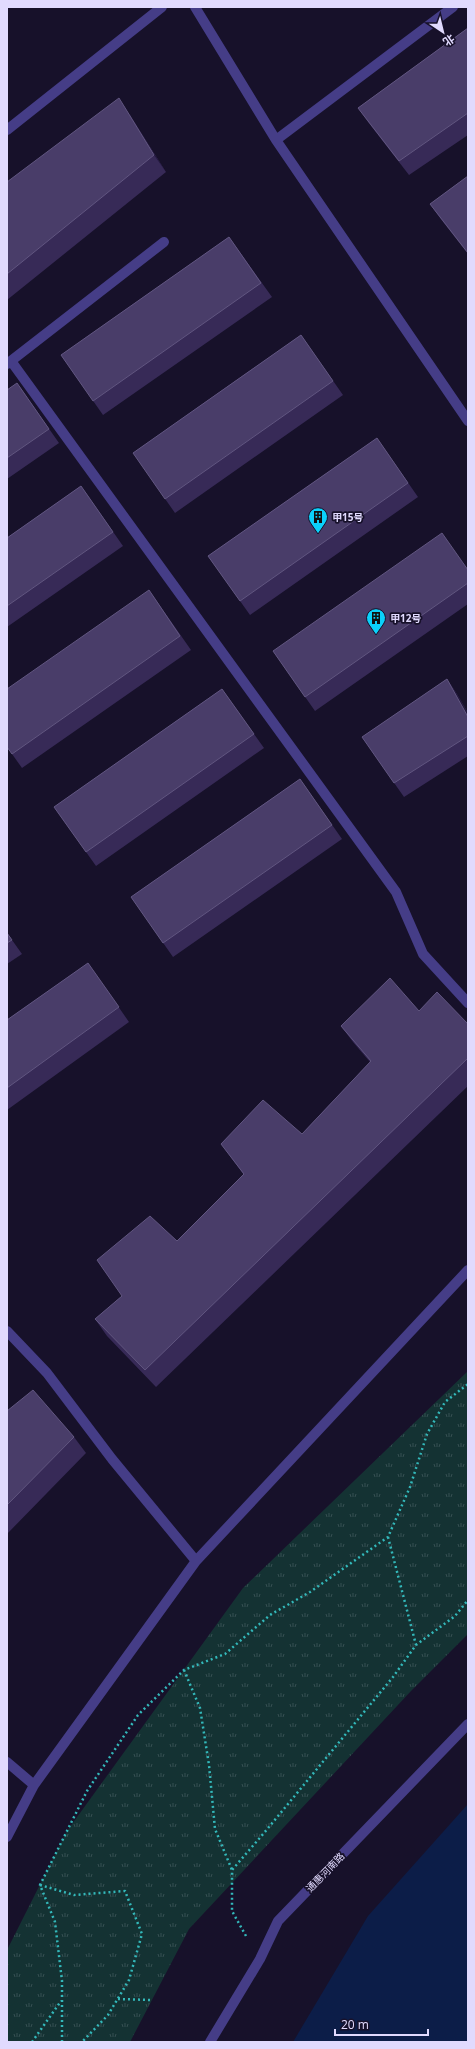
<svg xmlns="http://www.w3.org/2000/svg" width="475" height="2049" font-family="'Open Sans','Noto Sans SC',sans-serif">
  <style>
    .grass { fill: url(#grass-tufts) }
    .water { fill: #0c1d48 }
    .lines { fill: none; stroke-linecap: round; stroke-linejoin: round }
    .path { stroke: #33b8ba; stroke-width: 2.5; stroke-dasharray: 2 3; stroke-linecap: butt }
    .street { stroke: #453d87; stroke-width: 10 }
    .wall { fill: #372a57 }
    .shaded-wall { fill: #22183d }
    .building { fill: #493d69; stroke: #615680 }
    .labels { text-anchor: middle; stroke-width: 3.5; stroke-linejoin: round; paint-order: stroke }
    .poi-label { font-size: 10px; font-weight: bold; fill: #e1dafe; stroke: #17112a; text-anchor: start }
    .street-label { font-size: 10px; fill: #e1dafe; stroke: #17112a }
  </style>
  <defs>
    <pattern id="grass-tufts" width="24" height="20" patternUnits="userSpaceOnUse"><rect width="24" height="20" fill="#143233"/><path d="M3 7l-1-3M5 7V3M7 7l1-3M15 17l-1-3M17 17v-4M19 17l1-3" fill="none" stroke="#364f52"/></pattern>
  </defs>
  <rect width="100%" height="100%" fill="#17112a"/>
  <path class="grass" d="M 468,1371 L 468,1634 L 411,1691 L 189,1929 L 130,2042 L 7,2042 L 7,1950 L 67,1831 L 243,1588 Z"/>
  <path class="water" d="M 468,1804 L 468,2042 L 293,2042 L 368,1916 Z"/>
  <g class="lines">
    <path class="path" d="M 388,1537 L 416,1645
      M 184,1670 L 200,1708 L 209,1765 L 215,1829 L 232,1870
      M 40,1885 L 74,1895 L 125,1891 L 142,1934 L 129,1980 L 108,2015 L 82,2042
      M 246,1936 L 232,1911 L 232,1870 L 264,1833 L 393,1677 L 416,1645 L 455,1616 L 468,1600
      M 118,1999 L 152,2000
      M 32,2042 L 61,2001
      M 62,2042 L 62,1981 L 55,1922 L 40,1885 L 87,1791 L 138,1715 L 184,1670 L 225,1654 L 270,1615 L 310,1592 L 388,1537 L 410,1487 L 427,1434 L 445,1402 L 468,1384"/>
    <path class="street" d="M 195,7 L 276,140 L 468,421
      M 7,130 L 162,7
      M 276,140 L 453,7
      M 11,361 L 396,892 L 423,954 L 468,1003
      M 7,364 L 164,242
      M 7,1331 L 47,1373 L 112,1459 L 196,1561
      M 7,1762 L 34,1785
      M 7,1837 L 34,1785 L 196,1561 L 468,1270
      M 210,2042 L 260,1959 L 278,1921 L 468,1724"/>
  </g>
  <path class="wall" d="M 468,28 L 468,135 L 409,175 L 368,122 L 358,108 Z
    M 130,115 L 166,172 L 7,300 L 7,182 Z
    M 468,176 L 468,254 L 440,218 L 430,204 Z
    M 229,237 L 272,297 L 103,415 L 61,355 Z
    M 301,335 L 343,395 L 175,513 L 133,453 Z
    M 17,383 L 59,443 L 7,479 L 7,390 Z
    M 377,438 L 418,497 L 250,615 L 208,556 Z
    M 81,486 L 123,546 L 7,627 L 7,538 Z
    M 468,570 L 468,604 L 315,711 L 273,651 Z
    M 149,590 L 191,650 L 22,768 L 7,747 Z
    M 447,679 L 457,694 L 468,713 L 468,756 L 404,797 L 362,737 Z
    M 222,689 L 264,748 L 96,866 L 54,807 Z
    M 300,779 L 342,839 L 173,957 L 131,897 Z
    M 7,933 L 22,954 L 7,964 Z
    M 88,963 L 129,1022 L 7,1110 L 7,1020 Z
    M 419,1011 L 468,1024 L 468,1086 L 156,1387 L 107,1336 L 95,1319 L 122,1296 L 244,1175 L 221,1144 L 302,1134 L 370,1062 L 353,1042 L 341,1026 Z
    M 7,1411 L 74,1437 L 86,1453 L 7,1534 Z"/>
  <path class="shaded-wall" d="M 119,98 L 130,115 L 166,172 L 154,155 Z
    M 447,679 L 457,694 L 468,713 L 468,717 Z"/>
  <path class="building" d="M 468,28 L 468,113 L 399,161 L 358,108 Z
    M 119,98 L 154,155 L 7,274 L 7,182 Z
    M 468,176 L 468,253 L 430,204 Z
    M 229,237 L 261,283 L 93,401 L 61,355 Z
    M 301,335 L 333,381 L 165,499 L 133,453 Z
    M 17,383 L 49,429 L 7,458 L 7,390 Z
    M 377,438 L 408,483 L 240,601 L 208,556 Z
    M 81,486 L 113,532 L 7,606 L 7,538 Z
    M 442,533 L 468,570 L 468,583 L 305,697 L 273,651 Z
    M 149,590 L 180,636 L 12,754 L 7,747 L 7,689 Z
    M 447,679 L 468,717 L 468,736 L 394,783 L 362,737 Z
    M 222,689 L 254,734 L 86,852 L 54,807 Z
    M 300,779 L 332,825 L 163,943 L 131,897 Z
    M 7,933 L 12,940 L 7,943 Z
    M 88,963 L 119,1007 L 7,1088 L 7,1020 Z
    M 390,978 L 419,1011 L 437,992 L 468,1024 L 468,1058 L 145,1370 L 95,1319 L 122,1296 L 97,1260 L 150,1216 L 177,1241 L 244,1174 L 221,1144 L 263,1100 L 302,1134 L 371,1061 L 341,1026 Z
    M 33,1390 L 74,1437 L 7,1505 L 7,1411 Z"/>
  <defs>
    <symbol id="building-pin" viewBox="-11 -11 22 30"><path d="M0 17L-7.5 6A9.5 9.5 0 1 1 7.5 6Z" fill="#0bd1fa" stroke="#17112a"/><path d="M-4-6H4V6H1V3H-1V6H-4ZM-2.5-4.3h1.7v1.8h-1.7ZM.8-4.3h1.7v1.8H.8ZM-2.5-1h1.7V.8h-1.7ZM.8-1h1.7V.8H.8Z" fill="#111"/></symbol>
  </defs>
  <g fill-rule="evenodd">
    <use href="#building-pin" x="307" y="506" width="22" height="30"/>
    <use href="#building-pin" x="365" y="607" width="22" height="30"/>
  </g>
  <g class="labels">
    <g class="poi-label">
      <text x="332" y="521">甲15号</text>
      <text x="390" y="622">甲12号</text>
    </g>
    <g class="street-label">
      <text transform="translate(325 1872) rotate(-46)" y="4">通惠河南路</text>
    </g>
  </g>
  <rect width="475" height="2049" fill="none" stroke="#e1dafe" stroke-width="16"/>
  <g transform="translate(443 32) rotate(145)" stroke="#17112a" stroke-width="3" paint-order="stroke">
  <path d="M0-3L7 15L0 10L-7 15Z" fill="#e1dafe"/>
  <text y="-6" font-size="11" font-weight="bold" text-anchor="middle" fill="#e1dafe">北</text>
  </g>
  <path d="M335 2029v6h93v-6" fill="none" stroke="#e1dafe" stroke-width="2"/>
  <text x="341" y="2029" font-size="12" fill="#e1dafe" stroke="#17112a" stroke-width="3" paint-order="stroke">20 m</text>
</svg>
